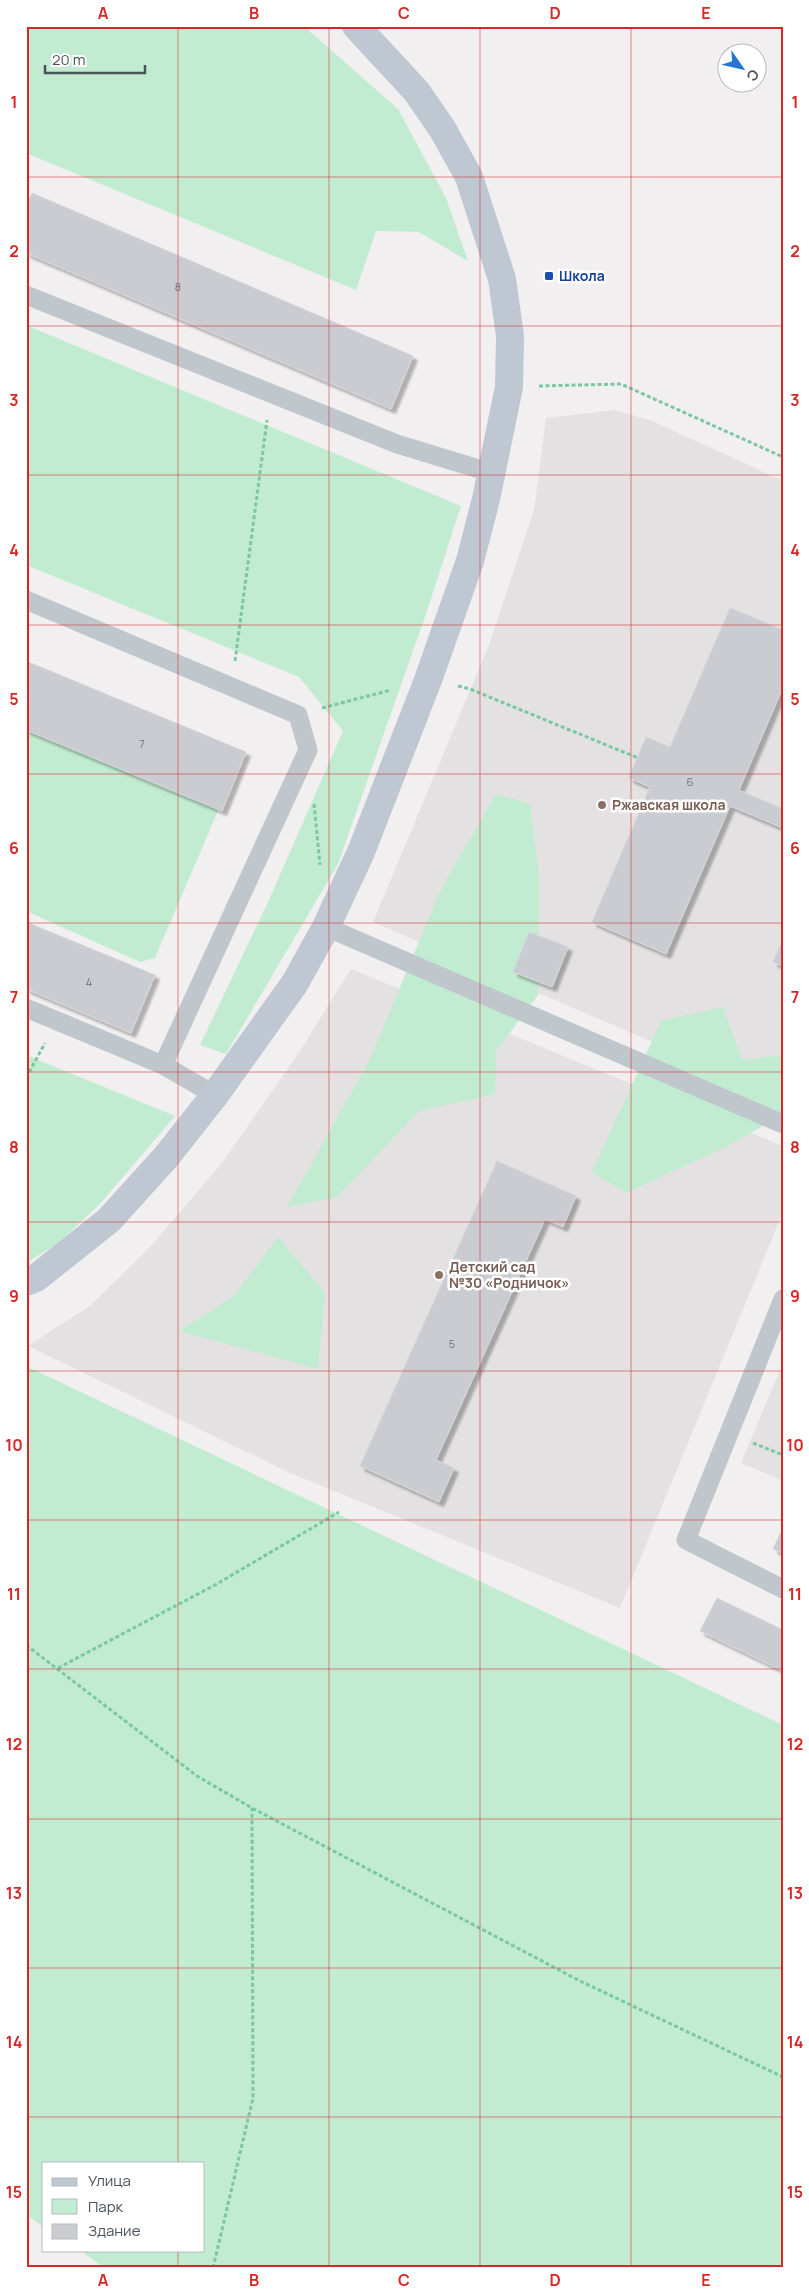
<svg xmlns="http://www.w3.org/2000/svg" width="809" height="2294" font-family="Manrope,sans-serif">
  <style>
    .education { fill: #e3e1e1 }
    .green { fill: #c2ecd1 }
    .building { fill: #caccd2; stroke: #d4d6da; filter: url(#shadow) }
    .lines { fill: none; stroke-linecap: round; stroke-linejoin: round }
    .path { stroke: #7cc7a1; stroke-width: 3; stroke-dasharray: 4 2.5; stroke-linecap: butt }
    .lane { stroke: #bfc7cd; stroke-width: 19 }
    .secondary { stroke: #bfc8d2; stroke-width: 28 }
    .grid { fill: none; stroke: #d62828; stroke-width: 1; stroke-opacity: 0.55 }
    .transit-dot { fill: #1a4fb4; stroke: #fff; stroke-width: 2 }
    .education-dot { fill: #8d6e63; stroke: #fff; stroke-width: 2 }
    .labels { text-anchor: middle; stroke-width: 5; stroke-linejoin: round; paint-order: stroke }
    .number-label { font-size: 11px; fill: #697179 }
    .transit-label { font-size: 14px; font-weight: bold; fill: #164399; stroke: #fff; text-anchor: start }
    .education-label { font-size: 14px; font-weight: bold; fill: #785e54; stroke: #fff; text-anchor: start }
    .neatline { fill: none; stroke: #d62828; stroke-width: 2 }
    .grid-label { font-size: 16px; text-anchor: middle; font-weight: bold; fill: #d62828 }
  </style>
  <defs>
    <filter id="shadow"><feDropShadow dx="4.5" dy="4.5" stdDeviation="1" flood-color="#0004"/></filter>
  </defs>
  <rect width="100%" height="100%" fill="#f2eff0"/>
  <path class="education" d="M 615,410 L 652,421 L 783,481 L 783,1098 L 373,922 L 489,645 L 534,510 L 546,418 Z
    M 351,969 L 783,1146 L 783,1212 L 620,1608 L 288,1472 L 28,1346 L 91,1305 L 153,1244 L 224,1160 L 300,1051 Z
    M 783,1363 L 783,1481 L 741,1463 Z"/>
  <path class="green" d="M 29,26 L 304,26 L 398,109 L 446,198 L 468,261 L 419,232 L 376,231 L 356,290 L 26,153 L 26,32 Z
    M 26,325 L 461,506 L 426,614 L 338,864 L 226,1054 L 200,1045 L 268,902 L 343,731 L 299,677 L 26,565 Z
    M 26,723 L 220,806 L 155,958 L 140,962 L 26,911 Z
    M 496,794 L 530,804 L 539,875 L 538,995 L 496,1051 L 495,1094 L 419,1111 L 337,1197 L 287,1207 L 370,1059 L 441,889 Z
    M 723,1007 L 742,1060 L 783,1055 L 783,1115 L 723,1148 L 626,1193 L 592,1172 L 661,1021 Z
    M 26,1055 L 175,1116 L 99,1205 L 57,1244 L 26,1263 Z
    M 278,1237 L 325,1293 L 318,1369 L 179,1331 L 234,1296 Z
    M 26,1366 L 783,1725 L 783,2268 L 105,2268 L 79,2250 L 204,2250 L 204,2163 L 44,2163 L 44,2227 L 26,2215 Z"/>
  <path class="building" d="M 32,193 L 413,356 L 391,409 L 26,253 L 26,206 Z
    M 730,608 L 783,630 L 783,687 L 739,790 L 783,809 L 783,828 L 730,806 L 666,954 L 592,922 L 650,787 L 629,778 L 646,737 L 670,747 Z
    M 26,661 L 246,752 L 222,811 L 26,730 Z
    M 26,922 L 155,975 L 131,1033 L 26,989 Z
    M 529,932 L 568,947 L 552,987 L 513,972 Z
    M 783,939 L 783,966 L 773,962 Z
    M 497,1161 L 576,1196 L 563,1227 L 545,1219 L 436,1460 L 454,1468 L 439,1502 L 360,1466 Z
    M 783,1528 L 783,1553 L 773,1549 Z
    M 717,1598 L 783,1630 L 783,1671 L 700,1631 Z"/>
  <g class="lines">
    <path class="path" d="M 539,386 L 621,384 L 783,457
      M 235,661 L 267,420
      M 458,686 L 470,689 L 638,758
      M 322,708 L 391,690
      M 314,804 L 320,865
      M 26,1078 L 45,1043
      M 753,1443 L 783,1455
      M 26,1645 L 197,1776 L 252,1808 L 580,1981 L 783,2077
      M 58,1668 L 215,1585 L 339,1512
      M 213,2268 L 253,2098 L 252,1808"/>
    <path class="lane" d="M 26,295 L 397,444 L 492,473
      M 26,600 L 298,715 L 308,750 L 163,1065 L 215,1095
      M 326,927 L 783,1124
      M 26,1008 L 163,1065
      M 783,1299 L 686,1540 L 783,1589"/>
    <path class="secondary" d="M 26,1282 L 36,1278 L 109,1220 L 166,1157 L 215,1095 L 295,983 L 326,927 L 361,852 L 428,680 L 470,561 L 486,499 L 509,387 L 510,336 L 502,279 L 469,177 L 443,130 L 417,92 L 356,26"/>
  </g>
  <path class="grid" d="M 178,26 L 178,2163M 329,26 L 329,2268M 480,26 L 480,2268M 631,26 L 631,2268M 26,177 L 783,177M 26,326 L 783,326M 26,475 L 783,475M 26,625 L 783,625M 26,774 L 783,774M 26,923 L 783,923M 26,1072 L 783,1072M 26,1222 L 783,1222M 26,1371 L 783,1371M 26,1520 L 783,1520M 26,1669 L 783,1669M 26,1819 L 783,1819M 26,1968 L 783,1968M 26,2117 L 783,2117M 178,2250 L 178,2268"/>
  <rect class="transit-dot" x="544" y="271" width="10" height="10" rx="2.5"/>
  <g class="education-dot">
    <circle cx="602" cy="805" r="5"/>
    <circle cx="439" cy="1275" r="5"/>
  </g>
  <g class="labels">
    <g class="number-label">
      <text x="178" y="291">8</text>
      <text x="142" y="748">7</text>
      <text x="690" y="786">6</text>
      <text x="89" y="986">4</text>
      <text x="452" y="1348">5</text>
    </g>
    <g class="transit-label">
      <text x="559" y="281">Школа</text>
    </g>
    <g class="education-label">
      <text x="612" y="810">Ржавская школа</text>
      <text x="449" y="1272">Детский сад<tspan x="449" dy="16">№30 «Родничок»</tspan></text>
    </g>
  </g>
  <rect width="809" height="2294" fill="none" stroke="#ffffff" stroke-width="55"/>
  <rect x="42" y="2162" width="162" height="90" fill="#ffffff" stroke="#b6babd"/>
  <rect x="52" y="2178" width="25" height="8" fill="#bfc8d2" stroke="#b6babd"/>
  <text x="88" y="2186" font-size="15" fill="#49535b">Улица</text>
  <rect x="52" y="2199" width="25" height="15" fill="#c2ecd1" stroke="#b6babd"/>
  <text x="88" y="2212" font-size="15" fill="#49535b">Парк</text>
  <rect x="52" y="2224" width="25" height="15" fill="#caccd2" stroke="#b6babd"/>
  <text x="88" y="2236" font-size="15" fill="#49535b">Здание</text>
  <g transform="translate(742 68) rotate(124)"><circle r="24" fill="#ffffff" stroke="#b6babd"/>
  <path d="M0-4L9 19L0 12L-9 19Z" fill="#2876d3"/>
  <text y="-8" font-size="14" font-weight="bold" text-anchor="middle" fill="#49535b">С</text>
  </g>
  <path d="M45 65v8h100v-8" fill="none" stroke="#49535b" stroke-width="2.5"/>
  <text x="52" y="65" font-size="15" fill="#49535b" stroke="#ffffff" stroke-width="4" paint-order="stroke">20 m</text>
  <rect x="28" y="28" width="754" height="2238" class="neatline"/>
  <g class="grid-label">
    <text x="103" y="19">A</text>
    <text x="254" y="19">B</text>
    <text x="404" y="19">C</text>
    <text x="555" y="19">D</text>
    <text x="706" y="19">E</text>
    <text x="14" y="108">1</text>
    <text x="795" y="108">1</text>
    <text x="14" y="257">2</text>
    <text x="795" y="257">2</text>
    <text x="14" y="406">3</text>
    <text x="795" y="406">3</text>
    <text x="14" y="556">4</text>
    <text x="795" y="556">4</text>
    <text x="14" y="705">5</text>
    <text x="795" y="705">5</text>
    <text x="14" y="854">6</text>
    <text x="795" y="854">6</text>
    <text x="14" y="1003">7</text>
    <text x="795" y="1003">7</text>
    <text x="14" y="1153">8</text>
    <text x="795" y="1153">8</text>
    <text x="14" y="1302">9</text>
    <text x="795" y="1302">9</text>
    <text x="14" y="1451">10</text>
    <text x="795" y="1451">10</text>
    <text x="14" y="1600">11</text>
    <text x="795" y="1600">11</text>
    <text x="14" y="1750">12</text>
    <text x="795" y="1750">12</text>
    <text x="14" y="1899">13</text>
    <text x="795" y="1899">13</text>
    <text x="14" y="2048">14</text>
    <text x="795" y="2048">14</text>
    <text x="14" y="2198">15</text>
    <text x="795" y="2198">15</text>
    <text x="103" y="2286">A</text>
    <text x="254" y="2286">B</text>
    <text x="404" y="2286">C</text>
    <text x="555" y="2286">D</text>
    <text x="706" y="2286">E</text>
  </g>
</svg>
